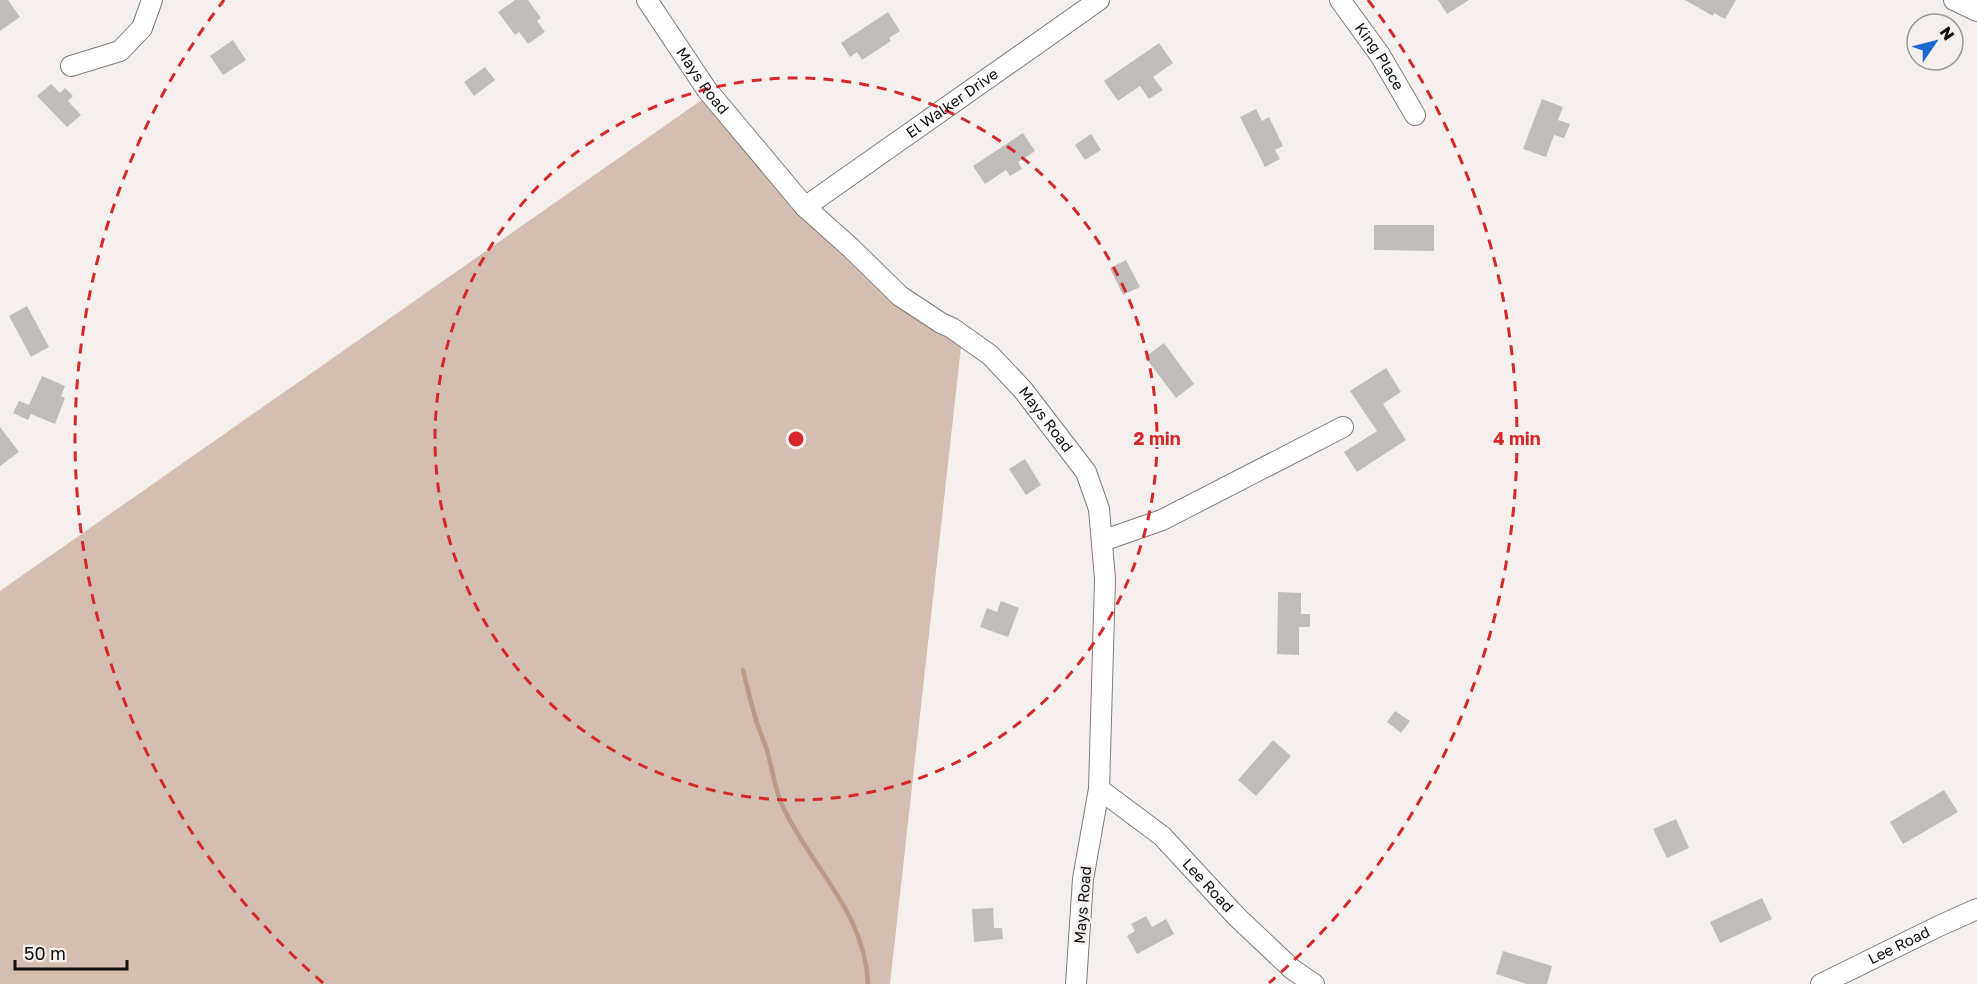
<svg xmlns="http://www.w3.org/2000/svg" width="1977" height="984" font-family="'Golos Text',sans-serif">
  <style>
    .green { fill: #d4bdb1 }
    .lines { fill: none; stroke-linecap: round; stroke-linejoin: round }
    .stream { stroke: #bc9a89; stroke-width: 4.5 }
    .building { fill: #c0bcba }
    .minor-casing { stroke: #807c7a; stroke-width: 22 }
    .minor { stroke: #fff; stroke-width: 20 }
    .ring { fill: none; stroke: #d62828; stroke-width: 3; stroke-dasharray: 10 8 }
    .labels { text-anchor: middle; stroke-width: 4.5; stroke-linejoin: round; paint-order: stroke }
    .street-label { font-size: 15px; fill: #100f0e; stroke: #f5f0ee }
    .centre { fill: #d62828; stroke: #f5f0ee; stroke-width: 3 }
    .ring-label { font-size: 18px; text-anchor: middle; font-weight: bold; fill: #d62828; stroke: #f5f0ee; stroke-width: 4.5; stroke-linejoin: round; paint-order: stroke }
  </style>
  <rect width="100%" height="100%" fill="#f5f0ee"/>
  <path class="green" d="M 716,90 L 862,264 L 962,338 L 890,984 L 0,984 L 0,591 Z"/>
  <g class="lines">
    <path class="stream" d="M 743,670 C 747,687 751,703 756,720 C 759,731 765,742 768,754 C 773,772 775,791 783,807 C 811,867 866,914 868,984"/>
  </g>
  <path class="building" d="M 0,0 L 8,0 L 20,17 L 0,31 Z
    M 515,0 L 528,0 L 541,18 L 537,21 L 545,32 L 528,44 L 519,32 L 515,35 L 498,12 Z
    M 1438,0 L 1469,0 L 1447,14 Z
    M 1685,0 L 1736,0 L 1725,19 L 1714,13 L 1713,16 Z
    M 888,12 L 900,31 L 889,38 L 891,41 L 862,60 L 857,52 L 850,57 L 841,43 Z
    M 233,40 L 246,60 L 223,75 L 210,56 Z
    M 1159,43 L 1173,63 L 1153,77 L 1163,90 L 1149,99 L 1140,86 L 1118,101 L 1104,81 Z
    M 485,67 L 495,80 L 474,96 L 464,82 Z
    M 51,84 L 60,93 L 65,88 L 73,96 L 68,101 L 81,115 L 67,127 L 37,96 Z
    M 1542,99 L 1563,107 L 1558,120 L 1570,124 L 1564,138 L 1554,135 L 1546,157 L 1523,149 Z
    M 1256,109 L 1262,121 L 1269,117 L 1283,146 L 1275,150 L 1280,159 L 1265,167 L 1240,117 Z
    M 1023,133 L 1035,151 L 1018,162 L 1022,169 L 1010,176 L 1006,170 L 985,184 L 973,166 Z
    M 1091,134 L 1101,150 L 1085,160 L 1075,145 Z
    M 1374,225 L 1434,225 L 1434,251 L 1374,250 Z
    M 1126,260 L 1140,287 L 1123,295 L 1110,268 Z
    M 27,306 L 49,347 L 31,357 L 9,316 Z
    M 1164,343 L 1194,384 L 1176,398 L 1145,357 Z
    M 1386,368 L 1401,392 L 1383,404 L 1406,440 L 1357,472 L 1344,452 L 1377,431 L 1350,391 Z
    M 42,376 L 65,386 L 61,396 L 65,398 L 55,424 L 31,414 L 28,420 L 13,413 L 19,401 L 29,405 Z
    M 0,427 L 19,452 L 0,466 Z
    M 1025,459 L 1041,485 L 1026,495 L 1009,469 Z
    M 1278,592 L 1301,593 L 1301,614 L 1310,614 L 1310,627 L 1299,627 L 1299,655 L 1277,654 Z
    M 1001,601 L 1019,608 L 1008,637 L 980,627 L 987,608 L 997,612 Z
    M 1395,711 L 1410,721 L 1401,733 L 1387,722 Z
    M 1273,740 L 1291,756 L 1256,796 L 1238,780 Z
    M 1944,790 L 1958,812 L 1903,844 L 1890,822 Z
    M 1676,819 L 1689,848 L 1667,858 L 1653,829 Z
    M 1762,898 L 1772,919 L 1720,943 L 1710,922 Z
    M 993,908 L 994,928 L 1002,928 L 1003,939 L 974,942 L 972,909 Z
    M 1146,916 L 1152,927 L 1166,919 L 1174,934 L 1137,954 L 1127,936 L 1135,931 L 1131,924 Z
    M 1503,951 L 1552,966 L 1547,984 L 1527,984 L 1496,974 Z"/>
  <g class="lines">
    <defs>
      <g id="minor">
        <path id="s1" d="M 647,0 L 707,90 L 805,207 L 851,248 L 900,296 L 941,323 L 952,328 L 990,355 L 1023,390 L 1086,472 L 1099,509 L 1105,579 L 1099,789 L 1083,879 L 1076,984"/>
        <path id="s2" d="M 1340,0 L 1380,55 L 1415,115"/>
        <path d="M 1954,0 L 1977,11"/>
        <path d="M 71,66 L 120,51 L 142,28 L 152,0"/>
        <path id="s3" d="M 805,207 L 1099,0"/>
        <path d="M 1102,541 L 1162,520 L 1343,427"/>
        <path id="s4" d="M 1099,789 L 1162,836 L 1237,917 L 1292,969 L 1314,984"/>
        <path id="s5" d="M 1821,984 L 1939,926 L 1977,909"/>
      </g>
    </defs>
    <use href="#minor" class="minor-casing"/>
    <use href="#minor" class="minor"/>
  </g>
  <g class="ring">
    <circle cx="796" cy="439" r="361"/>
    <path d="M323 983A721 721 0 0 1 224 0M1368 0A721 721 0 0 1 1269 983"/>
  </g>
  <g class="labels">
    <g class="street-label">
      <text dy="5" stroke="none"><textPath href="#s2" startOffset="69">King Place</textPath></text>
      <text dy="5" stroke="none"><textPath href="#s1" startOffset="98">Mays Road</textPath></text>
      <text dy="5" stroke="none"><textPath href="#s3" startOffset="180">El Walker Drive</textPath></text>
      <text dy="5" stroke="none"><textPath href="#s1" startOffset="584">Mays Road</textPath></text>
      <text dy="5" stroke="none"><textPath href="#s4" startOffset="146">Lee Road</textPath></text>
      <text transform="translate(1083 905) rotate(-85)" y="5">Mays Road</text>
      <text dy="5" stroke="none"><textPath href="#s5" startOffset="87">Lee Road</textPath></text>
    </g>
  </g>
  <circle cx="796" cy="439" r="9" class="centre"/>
  <g class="ring-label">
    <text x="1157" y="445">2 min</text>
    <text x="1517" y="445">4 min</text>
  </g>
  <g transform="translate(1935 42) rotate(55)"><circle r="28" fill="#f5f0ee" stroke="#999694" stroke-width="1.5"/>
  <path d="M0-4.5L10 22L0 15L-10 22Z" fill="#1a67d1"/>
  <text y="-9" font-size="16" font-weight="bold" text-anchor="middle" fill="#100f0e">N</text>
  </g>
  <path d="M15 960v9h112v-9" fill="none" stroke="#100f0e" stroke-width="3"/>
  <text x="24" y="960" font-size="18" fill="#100f0e" stroke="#f5f0ee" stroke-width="4.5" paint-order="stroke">50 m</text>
</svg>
